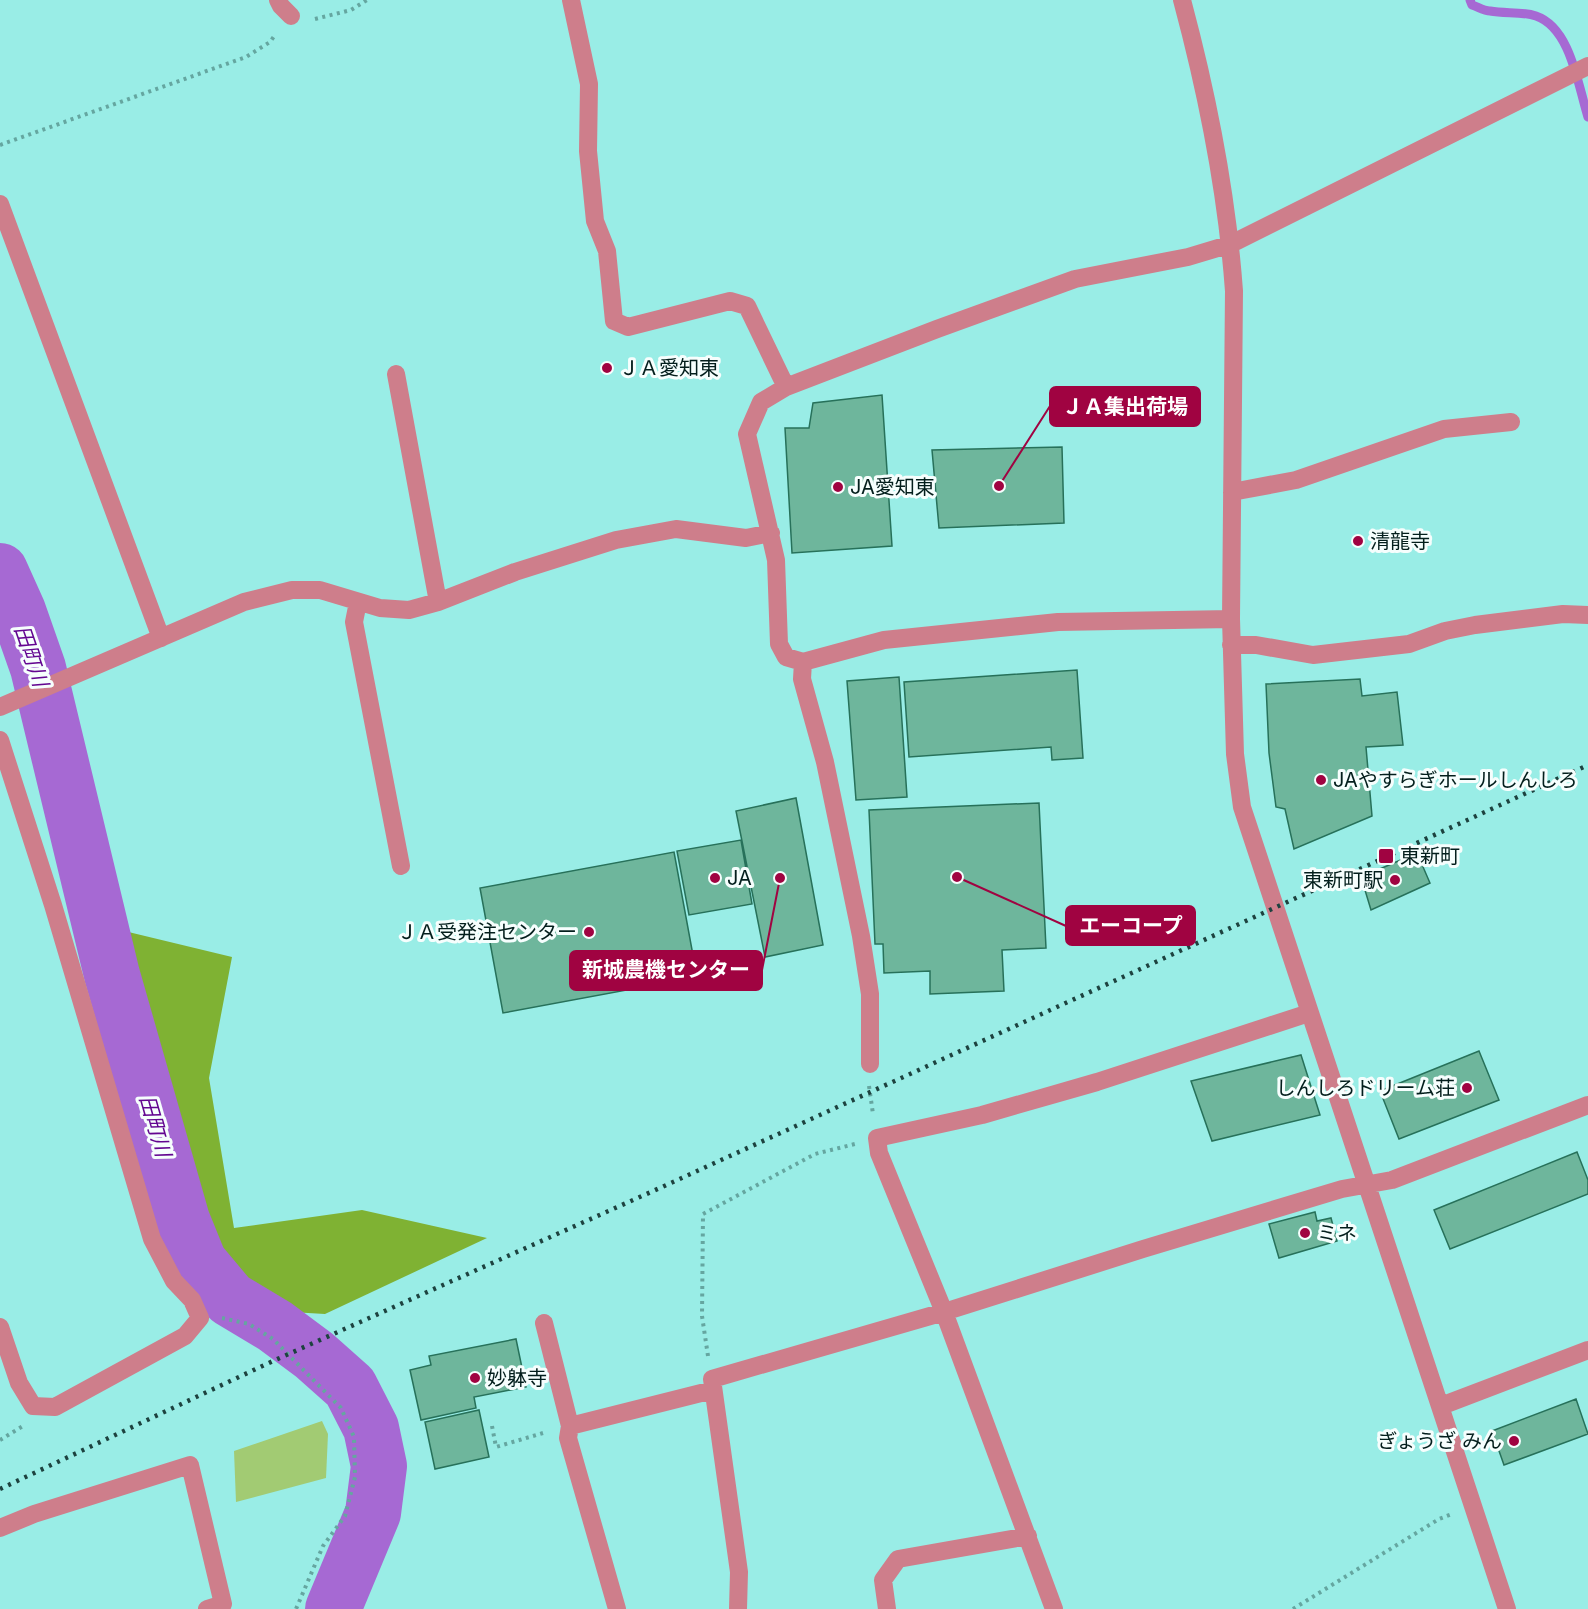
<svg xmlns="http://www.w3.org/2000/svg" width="1588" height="1609" font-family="Inter,'Noto Sans JP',sans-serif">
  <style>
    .green { fill: #a2cb73 }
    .forest { fill: #7fb233 }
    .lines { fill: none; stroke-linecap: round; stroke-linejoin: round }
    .stream { stroke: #a669d3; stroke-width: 9 }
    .river { stroke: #a669d3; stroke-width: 56 }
    .building { fill: #6eb69c; stroke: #27715a; stroke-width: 1.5 }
    .path { stroke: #65a6a0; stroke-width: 4; stroke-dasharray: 3 4.5; stroke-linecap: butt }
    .minor { stroke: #ce7e8b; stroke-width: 18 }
    .rail { stroke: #1d423f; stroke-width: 4.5; stroke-dasharray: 3 6; stroke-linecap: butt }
    .poi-dot { fill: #a00341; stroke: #f6fefd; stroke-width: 2 }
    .labels { text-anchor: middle; stroke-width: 6; stroke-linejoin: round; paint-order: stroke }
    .poi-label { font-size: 20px; fill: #031e1c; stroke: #f6fefd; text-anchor: start }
    .water-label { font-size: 21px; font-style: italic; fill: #630690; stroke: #f6fefd }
    .leader { fill: none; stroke: #a00341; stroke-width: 2 }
    .callout-dot { fill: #a00341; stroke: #f6fefd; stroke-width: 2 }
    .callout { fill: #a00341; stroke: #a00341; stroke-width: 2 }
    .callout-label { font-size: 21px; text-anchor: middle; font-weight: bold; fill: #fff }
  </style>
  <rect width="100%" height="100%" fill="#99ede6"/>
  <path class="green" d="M 322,1421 L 328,1434 L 326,1478 L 236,1502 L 234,1451 Z"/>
  <path class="forest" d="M 116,929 L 232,957 L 209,1078 L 234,1228 L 362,1210 L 487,1238 L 325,1314 L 291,1312 L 240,1287 L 209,1229 Z"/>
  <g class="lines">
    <path class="stream" d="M 1470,0 L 1472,5 C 1478,7 1484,11 1490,11 C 1505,14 1521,11 1536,16 C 1571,28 1578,86 1588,117"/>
    <path class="river" d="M 0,571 L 18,611 L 38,668 L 112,975 L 182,1220 L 199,1262 L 230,1299 L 275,1326 L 314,1355 L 350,1387 L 371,1428 L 379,1466 L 373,1513 L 333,1609"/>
  </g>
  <path class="building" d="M 882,395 L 892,546 L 792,553 L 785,428 L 809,428 L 813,403 Z
    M 1062,447 L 1064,523 L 939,528 L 932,450 Z
    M 1077,670 L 1083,758 L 1052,760 L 1051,747 L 909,757 L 904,682 Z
    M 899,677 L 907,797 L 856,800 L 847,681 Z
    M 1360,679 L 1362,696 L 1397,692 L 1403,745 L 1366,747 L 1372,816 L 1294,849 L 1285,809 L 1276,807 L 1269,753 L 1266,684 Z
    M 796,798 L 823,945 L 765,957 L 736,811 Z
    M 1039,803 L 1046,948 L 1002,950 L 1004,991 L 930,994 L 930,971 L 884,973 L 883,944 L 875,944 L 869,810 Z
    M 741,840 L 752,904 L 689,915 L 677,851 Z
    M 674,852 L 697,977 L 503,1013 L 480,888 Z
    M 1417,853 L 1430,883 L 1371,910 L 1361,877 Z
    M 1479,1051 L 1499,1100 L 1399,1139 L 1380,1091 Z
    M 1301,1055 L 1320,1115 L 1212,1141 L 1191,1081 Z
    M 1577,1152 L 1588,1180 L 1588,1194 L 1450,1249 L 1434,1210 Z
    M 1315,1212 L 1317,1221 L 1331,1218 L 1337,1241 L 1279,1258 L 1269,1224 Z
    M 516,1339 L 526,1387 L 474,1397 L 476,1408 L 421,1420 L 410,1370 L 431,1365 L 429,1356 Z
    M 1576,1399 L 1588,1434 L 1504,1465 L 1492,1431 Z
    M 479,1410 L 489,1457 L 435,1469 L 425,1422 Z"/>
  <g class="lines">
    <path class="path" d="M 315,19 L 351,10 L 367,0
      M 0,145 L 246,57 L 270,42 L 275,35
      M 869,1086 L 873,1114
      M 222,1318 L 249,1324 L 273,1339 L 341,1408 L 354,1437 L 355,1477 L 345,1516 L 323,1546 L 296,1609
      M 708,1356 L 702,1316 L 703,1214 L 815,1154 L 855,1144
      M 492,1426 L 496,1447 L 543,1433
      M 0,1440 L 23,1426
      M 1293,1609 L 1439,1519 L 1452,1514"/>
    <path class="minor" d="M 278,0 L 281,6 L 291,16
      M 571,0 L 589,84 L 588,151 L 595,221 L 607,251 L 614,321 L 628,327 L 730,301 L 747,306 L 786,387
      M 1182,0 C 1207,93 1227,195 1234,291 L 1231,619 L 1235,754 L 1242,807 L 1507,1609
      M 0,204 L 161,638
      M 396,374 L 438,602
      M 1232,492 L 1296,480 L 1444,429 L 1511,422
      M 358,602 L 354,622 L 401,866
      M 1231,645 L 1256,645 L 1313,655 L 1409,644 L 1445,631 L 1475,625 L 1563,614 L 1588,615
      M 803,662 L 884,640 L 1058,622 L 1231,619
      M 0,707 L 244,602 L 292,590 L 320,590 L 380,608 L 409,610 L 438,602 L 515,572 L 616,540 L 676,529 L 746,538 L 771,533
      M 0,740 L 53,905 L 152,1239 L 174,1281 L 192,1300 L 200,1318 L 185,1336 L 55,1407 L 33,1406 L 19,1383 L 0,1327
      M 870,1064 L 870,994 L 861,936 L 825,762 L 802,679 L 803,662 L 786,657 L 779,644 L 776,560 L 747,434 L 761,402 L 786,387 L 937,329 L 1075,279 L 1188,257 L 1231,244 L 1588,66
      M 544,1323 L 570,1426
      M 1441,1406 L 1588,1350
      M 0,1528 L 34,1514 L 190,1465 L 223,1604 L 207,1609
      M 617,1609 L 568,1438 L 570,1426 L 713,1390
      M 738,1609 L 739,1572 L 712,1379 L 944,1312 L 1143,1249 L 1342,1189 L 1392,1180 L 1588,1105
      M 887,1609 L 883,1580 L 898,1559 L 1028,1536
      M 1054,1609 L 944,1312 L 879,1153 L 877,1138 L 982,1115 L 1097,1082 L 1309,1013"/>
    <path class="rail" d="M 0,1489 L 273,1361 L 651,1192 L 1588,765"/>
  </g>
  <g class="poi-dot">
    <circle cx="607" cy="368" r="6"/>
    <circle cx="838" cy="487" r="6"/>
    <circle cx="1358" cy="541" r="6"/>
    <circle cx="1321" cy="780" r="6"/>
    <rect x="1378" y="848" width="16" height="16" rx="3"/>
    <circle cx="715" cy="878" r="6"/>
    <circle cx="1395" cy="880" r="6"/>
    <circle cx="589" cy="932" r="6"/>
    <circle cx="1467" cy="1088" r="6"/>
    <circle cx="1305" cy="1233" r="6"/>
    <circle cx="475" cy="1378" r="6"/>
    <circle cx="1514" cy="1441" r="6"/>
  </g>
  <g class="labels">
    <g class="poi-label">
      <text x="619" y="375">ＪＡ愛知東</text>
      <text x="850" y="494">JA愛知東</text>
      <text x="1370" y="548">清龍寺</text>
      <text x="1333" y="787">JAやすらぎホールしんしろ</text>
      <text x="1400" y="863">東新町</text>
      <text x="727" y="885">JA</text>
      <text x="1383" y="887" text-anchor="end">東新町駅</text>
      <text x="577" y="939" text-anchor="end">ＪＡ受発注センター</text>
      <text x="1455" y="1095" text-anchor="end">しんしろドリーム荘</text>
      <text x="1317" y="1240">ミネ</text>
      <text x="487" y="1385">妙躰寺</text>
      <text x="1502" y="1448" text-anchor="end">ぎょうざ みん</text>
    </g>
    <g class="water-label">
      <text transform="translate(31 656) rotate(71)" y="7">田町川</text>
      <text transform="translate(155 1126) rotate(74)" y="7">田町川</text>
    </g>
  </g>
  <path class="leader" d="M999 486L1050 406M957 877L1066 926M780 878L762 970"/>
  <g class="callout-dot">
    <circle cx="999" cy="486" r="6"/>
    <circle cx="957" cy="877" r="6"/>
    <circle cx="780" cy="878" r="6"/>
  </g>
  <g class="callout">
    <rect x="1050" y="387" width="150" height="39" rx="6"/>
    <rect x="1066" y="906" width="129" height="39" rx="6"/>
    <rect x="570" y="951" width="192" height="39" rx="6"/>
  </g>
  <g class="callout-label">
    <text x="1125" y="414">ＪＡ集出荷場</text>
    <text x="1131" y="933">エーコープ</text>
    <text x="666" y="977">新城農機センター</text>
  </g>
</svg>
